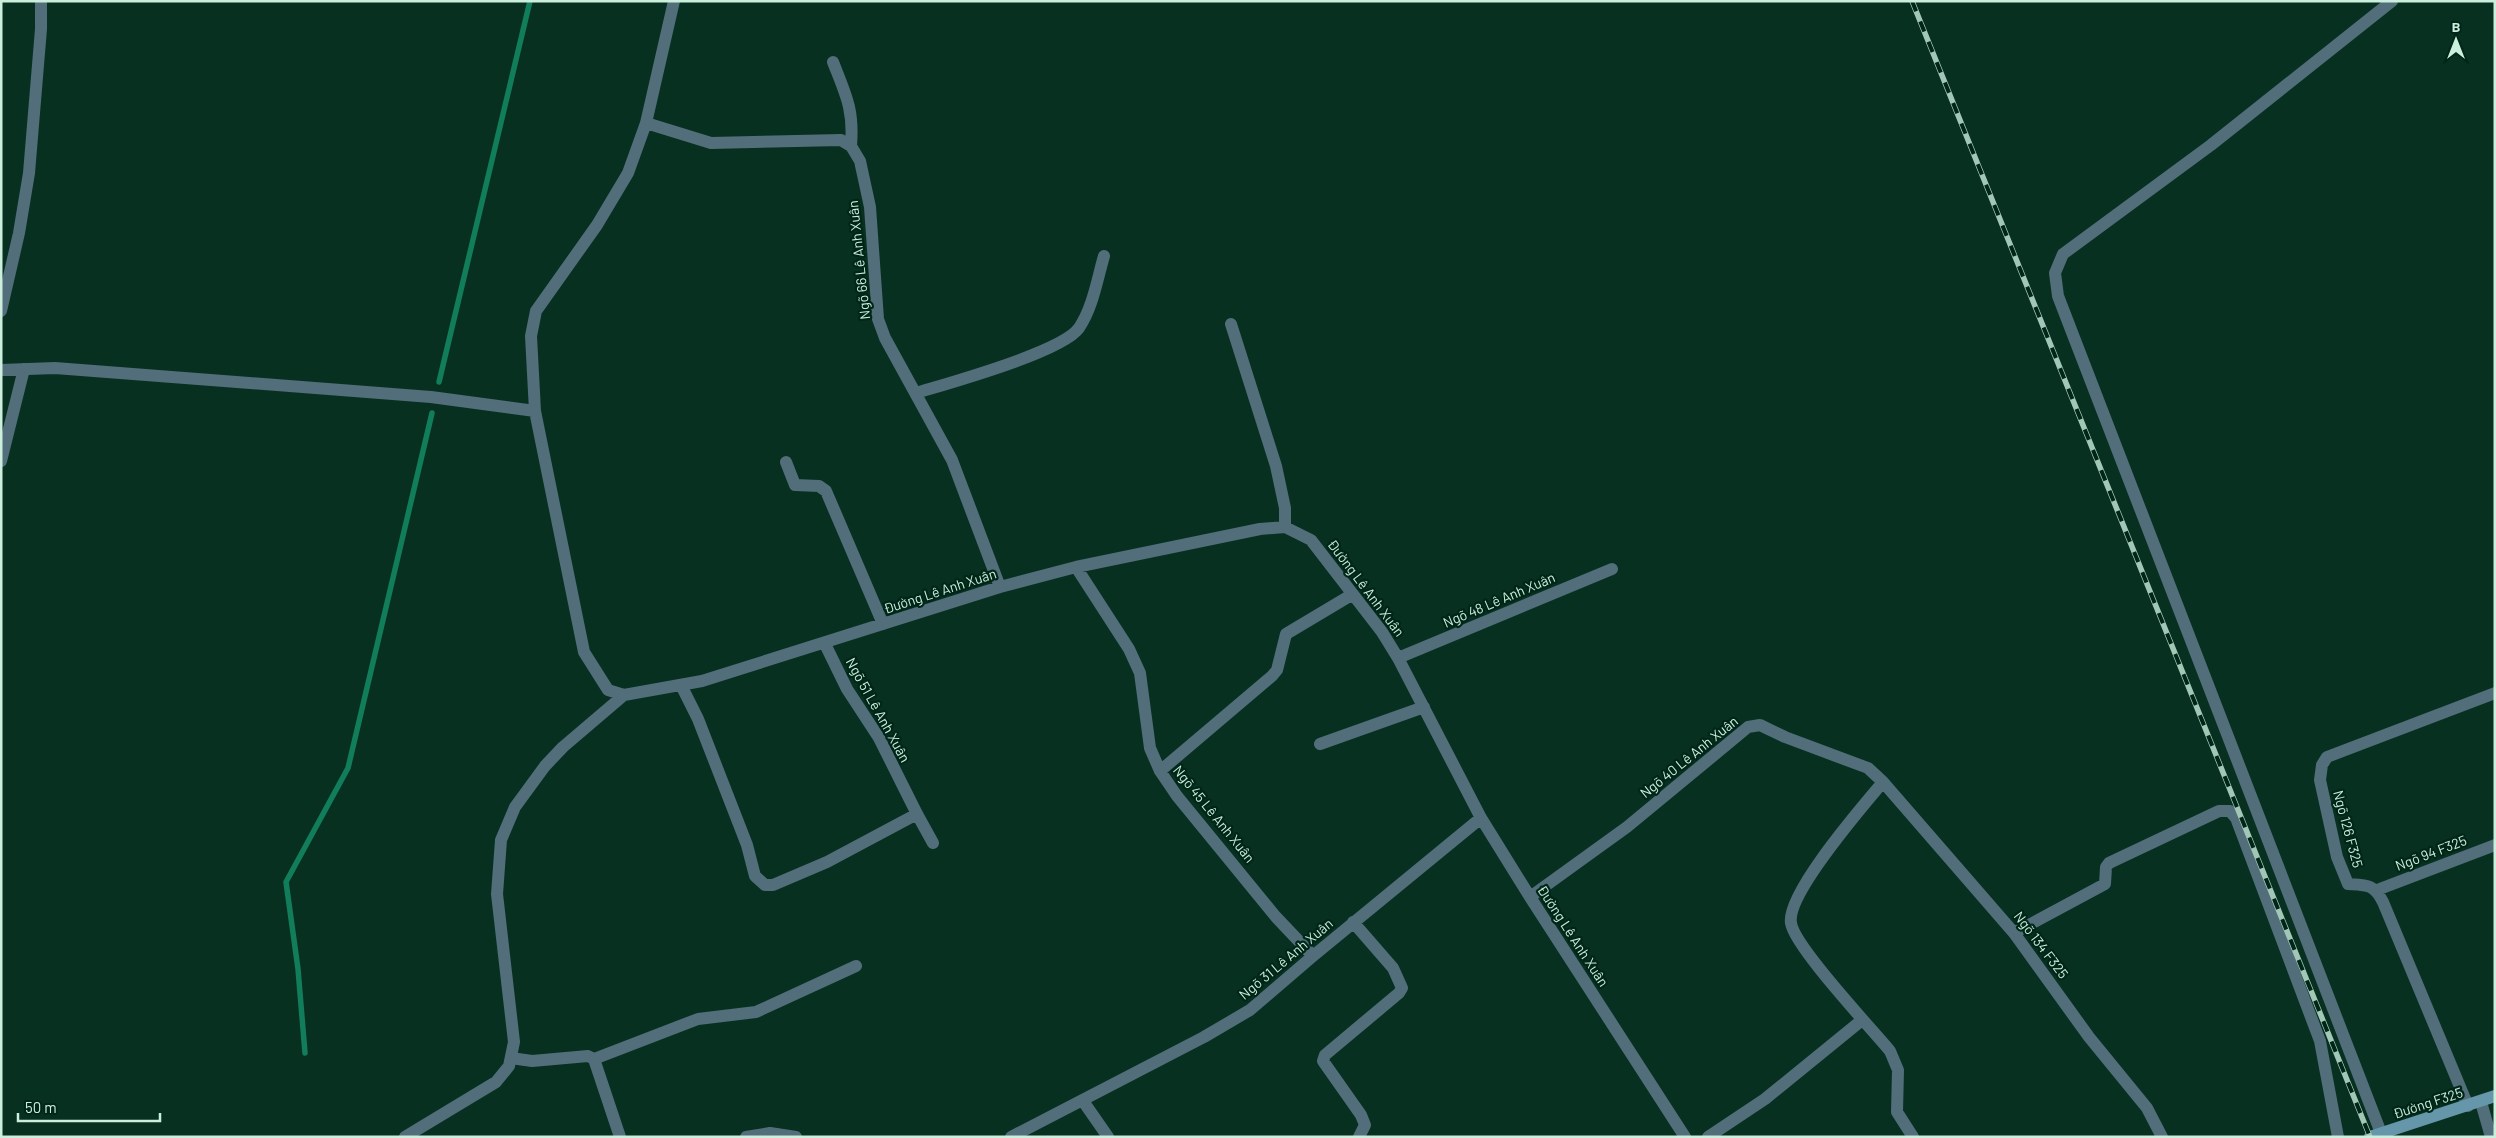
<svg xmlns="http://www.w3.org/2000/svg" width="2496" height="1138" font-family="Barlow,sans-serif">
  <style>
    .lines { fill: none; stroke-linecap: round; stroke-linejoin: round }
    .stream { stroke: #117d5a; stroke-width: 5.5 }
    .minor { stroke: #516e7a; stroke-width: 12 }
    .tertiary { stroke: #516e7a; stroke-width: 12 }
    .secondary { stroke: #6696a9; stroke-width: 12 }
    .rail-casing { stroke: #a2c7b6; stroke-width: 5.5 }
    .rail { stroke: #002618; stroke-width: 4; stroke-dasharray: 11; stroke-linecap: butt }
    .labels { text-anchor: middle; stroke-width: 4.5; stroke-linejoin: round; paint-order: stroke }
    .street-label { font-size: 14px; fill: #cbeedd; stroke: #002618 }
  </style>
  <rect width="100%" height="100%" fill="#073021"/>
  <g class="lines">
    <path class="stream" d="M 439,382 L 530,1
      M 305,1053 L 298,969 L 286,882 L 348,768 L 432,413"/>
    <path class="minor" d="M 674,1 L 646,123 L 628,173 L 597,225 L 536,311 L 531,336 L 535,411 L 584,652 L 608,690 L 624,695 L 702,681 L 1000,587 L 1076,567 L 1260,529 L 1285,527 L 1311,540 L 1382,632 L 1398,658 L 1481,818 L 1530,897 L 1685,1137
      M 833,62 C 846,95 854,110 851,146
      M 646,123 L 711,143 L 841,140 L 851,146 L 860,161 L 870,207 L 878,319 L 885,338 L 952,460 L 1000,587
      M 1,311 L 19,233 L 29,173 L 41,29 L 41,1
      M 1231,324 L 1276,466 L 1285,508 L 1285,527
      M 1,370 L 55,368 L 431,397 L 535,411
      M 916,393 C 949,383 1062,352 1079,328 C 1093,307 1097,280 1104,256
      M 1,461 L 24,369
      M 786,462 L 795,485 L 819,486 L 826,491 L 883,624
      M 1076,567 L 1129,649 L 1140,673 L 1150,748 L 1160,771 L 1177,796 L 1276,917 L 1313,956
      M 825,644 L 847,689 L 879,738 L 917,814 L 933,843
      M 1398,658 L 1612,569
      M 681,685 L 698,719 L 747,845 L 755,876 L 765,885 L 773,885 L 827,862 L 917,814
      M 1320,744 L 1424,707
      M 1160,771 L 1272,676 L 1277,670 L 1286,634 L 1353,594
      M 1883,782 C 1863,806 1786,894 1791,923 C 1794,946 1871,1028 1890,1051 L 1898,1070 L 1897,1112 L 1913,1137
      M 2377,890 L 2495,845
      M 1530,897 L 1627,827 L 1748,727 L 1760,725 L 1785,737 L 1868,768 L 1883,782 L 2014,933 L 2089,1037 L 2147,1108 L 2162,1137
      M 1353,922 L 1393,968 L 1402,988 L 1399,993 L 1325,1055 L 1323,1061 L 1361,1115 L 1365,1125 L 1359,1137
      M 2014,933 L 2105,884 L 2106,867 L 2109,863 L 2219,811 L 2230,811 L 2236,818 L 2320,1041 L 2338,1137
      M 511,1058 L 532,1061 L 588,1056 L 594,1059 L 620,1137
      M 594,1059 L 698,1019 L 756,1012 L 856,966
      M 1083,1101 L 1108,1137
      M 2468,1106 L 2383,902 C 2374,884 2367,885 2348,884 L 2337,857 L 2320,780 L 2322,765 L 2327,757 L 2495,693
      M 2381,1133 L 2058,296 L 2055,273 L 2063,254 L 2211,145 L 2392,1
      M 405,1137 L 496,1082 L 509,1066 L 514,1042 L 497,894 L 501,840 L 515,807 L 545,766 L 563,747 L 624,695
      M 746,1137 L 770,1133 L 796,1137
      M 1011,1137 L 1204,1037 L 1250,1010 L 1313,956 L 1481,818
      M 1708,1137 L 1765,1099 L 1862,1020"/>
    <path class="tertiary" d="M 2481,1102 L 2491,1137"/>
    <path class="secondary" d="M 2370,1137 L 2495,1096"/>
    <defs>
      <path id="rail" d="M 1912,1 L 2370,1137"/>
    </defs>
    <use href="#rail" class="rail-casing"/>
    <use href="#rail" class="rail"/>
  </g>
  <g class="labels">
    <g class="street-label">
      <text transform="translate(859 260) rotate(-96)" y="5">Ngõ 66 Lê Anh Xuân</text>
      <text transform="translate(1366 588) rotate(53)" y="5">Đường Lê Anh Xuân</text>
      <text transform="translate(940 591) rotate(-18)" y="5">Đường Lê Anh Xuân</text>
      <text transform="translate(1499 600) rotate(-23)" y="5">Ngõ 48 Lê Anh Xuân</text>
      <text transform="translate(878 710) rotate(61)" y="5">Ngõ 51 Lê Anh Xuân</text>
      <text transform="translate(1689 757) rotate(-39)" y="5">Ngõ 40 Lê Anh Xuân</text>
      <text transform="translate(1214 814) rotate(51)" y="5">Ngõ 45 Lê Anh Xuân</text>
      <text transform="translate(2348 829) rotate(75)" y="5">Ngõ 126 F325</text>
      <text transform="translate(2431 853) rotate(-21)" y="5">Ngõ 94 F325</text>
      <text transform="translate(1573 936) rotate(57)" y="5">Đường Lê Anh Xuân</text>
      <text transform="translate(2041 945) rotate(53)" y="5">Ngõ 134 F325</text>
      <text transform="translate(1286 959) rotate(-40)" y="5">Ngõ 31 Lê Anh Xuân</text>
      <text transform="translate(2428 1103) rotate(-18)" y="5">Đường F325</text>
    </g>
  </g>
  <rect width="2496" height="1138" fill="none" stroke="#cbeedd" stroke-width="5"/>
  <g transform="translate(2456 40)" stroke="#002618" stroke-width="4" paint-order="stroke">
  <path d="M0-4L9 19L0 12L-9 19Z" fill="#cbeedd"/>
  <text y="-8" font-size="14" font-weight="bold" text-anchor="middle" fill="#cbeedd">B</text>
  </g>
  <path d="M18 1113v8h142v-8" fill="none" stroke="#cbeedd" stroke-width="2.5"/>
  <text x="25" y="1113" font-size="15" fill="#cbeedd" stroke="#002618" stroke-width="4" paint-order="stroke">50 m</text>
</svg>
